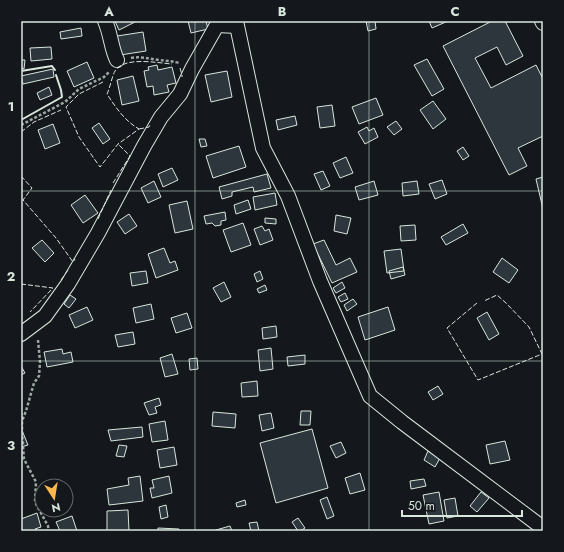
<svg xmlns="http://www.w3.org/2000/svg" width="564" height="552" font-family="Jost,sans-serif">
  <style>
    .building { fill: #2c363c; stroke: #d8e6dc }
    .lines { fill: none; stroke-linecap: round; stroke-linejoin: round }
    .street-casing { stroke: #d8e6dc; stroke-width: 16 }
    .path { stroke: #9da8a2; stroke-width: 2.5; stroke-dasharray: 3 2; stroke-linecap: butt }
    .street { stroke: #14181c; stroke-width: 14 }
    .fence { stroke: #d8e6dc; stroke-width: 1; stroke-dasharray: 5 2; stroke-linecap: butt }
    .wall { stroke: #d8e6dc; stroke-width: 2 }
    .grid { fill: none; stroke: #d8e6dc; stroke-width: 1; stroke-opacity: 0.55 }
    .neatline { fill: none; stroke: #d8e6dc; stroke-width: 1.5 }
    .grid-label { font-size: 13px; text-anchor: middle; font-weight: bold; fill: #d8e6dc }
  </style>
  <rect width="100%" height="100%" fill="#14181c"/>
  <path class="building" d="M 115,21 L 134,21 L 135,22 L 119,30 Z
    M 188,21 L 206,21 L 208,29 L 191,33 Z
    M 366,21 L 375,21 L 376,29 L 368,31 Z
    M 429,21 L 448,21 L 432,28 Z
    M 492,21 L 505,21 L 523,56 L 506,65 L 497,47 L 475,58 L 491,88 L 536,65 L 543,79 L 543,136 L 518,148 L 527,166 L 509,175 L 443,46 Z
    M 81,28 L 82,36 L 61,39 L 60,32 Z
    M 143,32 L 146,51 L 120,55 L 117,36 Z
    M 51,47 L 52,59 L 31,61 L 30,48 Z
    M 427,59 L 444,89 L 432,96 L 414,65 Z
    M 21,60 L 25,60 L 24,69 L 21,68 Z
    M 87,62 L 94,78 L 74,87 L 67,71 Z
    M 157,65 L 158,70 L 172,67 L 176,83 L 167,85 L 169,92 L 154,95 L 153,86 L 147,87 L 144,71 L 149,70 L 148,67 Z
    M 53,69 L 54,77 L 23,84 L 21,76 Z
    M 227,71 L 232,97 L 211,102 L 205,75 Z
    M 133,76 L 139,101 L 122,105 L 117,80 Z
    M 49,87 L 52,95 L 40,100 L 37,93 Z
    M 376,98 L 383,115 L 359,124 L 352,107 Z
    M 433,101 L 446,119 L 433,129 L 420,110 Z
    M 332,105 L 335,126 L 320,128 L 317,107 Z
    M 295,116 L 297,125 L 278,130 L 276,120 Z
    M 396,121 L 402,129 L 394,135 L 387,127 Z
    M 99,123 L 110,139 L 103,144 L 92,128 Z
    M 53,124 L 60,143 L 45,149 L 38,130 Z
    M 367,127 L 369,131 L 374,128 L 378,137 L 365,144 L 358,132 Z
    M 199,139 L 205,139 L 207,146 L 201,147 Z
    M 239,146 L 246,167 L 213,178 L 206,156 Z
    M 463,147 L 469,156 L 463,160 L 457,151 Z
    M 346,157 L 353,173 L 340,178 L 333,163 Z
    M 172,168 L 178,180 L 163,187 L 158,174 Z
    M 323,171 L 330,186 L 321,190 L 314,174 Z
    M 267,174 L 271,188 L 254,192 L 253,187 L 232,192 L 232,196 L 222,199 L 219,187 Z
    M 543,177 L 543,209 L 536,179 Z
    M 442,180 L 447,194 L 435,199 L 429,184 Z
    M 154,181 L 161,197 L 148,203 L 141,188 Z
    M 374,181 L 378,195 L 359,200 L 355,187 Z
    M 417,181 L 419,194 L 403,196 L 402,183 Z
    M 275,193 L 277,205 L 255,210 L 253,197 Z
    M 85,195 L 98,213 L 83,223 L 71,205 Z
    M 248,200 L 251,209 L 236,214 L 234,205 Z
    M 187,201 L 193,229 L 175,233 L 169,205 Z
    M 225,212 L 226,220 L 221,221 L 221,225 L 215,226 L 212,223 L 206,224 L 204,216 Z
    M 129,214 L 137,226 L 125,234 L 117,222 Z
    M 336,215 L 351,218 L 347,234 L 334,231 Z
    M 265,218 L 276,219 L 276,224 L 265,223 Z
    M 243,223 L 251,245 L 231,252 L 223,230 Z
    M 463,224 L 468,233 L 446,245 L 441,237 Z
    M 415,225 L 416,240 L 401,241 L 400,226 Z
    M 262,226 L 265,231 L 269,229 L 273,240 L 260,245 L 254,229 Z
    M 42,240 L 54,253 L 45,262 L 32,248 Z
    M 324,240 L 336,265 L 350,258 L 357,272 L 332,283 L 313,244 Z
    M 164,248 L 170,263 L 175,261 L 178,270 L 156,278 L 148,254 Z
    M 401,249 L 404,271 L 387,273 L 384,251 Z
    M 502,258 L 518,270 L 509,283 L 493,272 Z
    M 403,267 L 405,275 L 391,279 L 389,271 Z
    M 146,271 L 148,283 L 132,286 L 130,273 Z
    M 260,271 L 263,279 L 257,282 L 254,274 Z
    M 224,282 L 231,297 L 221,302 L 213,288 Z
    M 342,282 L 345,288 L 336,293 L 333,288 Z
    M 265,285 L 267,290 L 259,293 L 257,289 Z
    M 345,293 L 348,299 L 341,302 L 338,297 Z
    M 70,295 L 76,299 L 69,308 L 64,304 Z
    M 353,299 L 357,304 L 347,311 L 344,305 Z
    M 151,304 L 154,319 L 136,323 L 133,308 Z
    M 87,307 L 93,320 L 75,328 L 69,315 Z
    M 388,307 L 395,330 L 365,340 L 358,317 Z
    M 487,312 L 499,334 L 489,340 L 477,318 Z
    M 187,313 L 192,328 L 176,333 L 171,318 Z
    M 276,326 L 277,337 L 263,339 L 262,328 Z
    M 133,332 L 135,344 L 118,347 L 115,335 Z
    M 271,348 L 273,369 L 260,371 L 258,350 Z
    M 62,349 L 63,354 L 71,352 L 73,362 L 47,367 L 44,352 Z
    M 172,354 L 178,374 L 165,377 L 160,358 Z
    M 305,355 L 305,364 L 288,366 L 287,357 Z
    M 197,358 L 198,369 L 190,370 L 189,359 Z
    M 21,366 L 25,373 L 21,375 Z
    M 257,381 L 258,396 L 242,397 L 241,383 Z
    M 438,386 L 443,394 L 433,400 L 428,392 Z
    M 159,398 L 161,405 L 155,407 L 157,413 L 149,415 L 144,403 Z
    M 301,411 L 311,411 L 310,425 L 300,425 Z
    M 213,412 L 236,414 L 235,428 L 212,426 Z
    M 271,413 L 274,428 L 262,431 L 259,415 Z
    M 165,421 L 168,440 L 152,442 L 149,424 Z
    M 142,427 L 143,437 L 111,441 L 108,430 Z
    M 21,428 L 28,445 L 21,447 Z
    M 312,429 L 328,488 L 276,503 L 260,443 Z
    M 505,441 L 510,460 L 490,464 L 486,445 Z
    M 341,442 L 346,453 L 336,458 L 330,446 Z
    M 119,445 L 127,446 L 124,457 L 116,456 Z
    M 174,447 L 177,465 L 160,468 L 157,450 Z
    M 428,451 L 440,458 L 435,467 L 424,460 Z
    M 360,473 L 365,490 L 350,494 L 345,478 Z
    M 140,476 L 143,501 L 109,505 L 107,489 L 129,485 L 128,478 Z
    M 169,476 L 172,493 L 152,498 L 150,488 L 154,488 L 152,480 Z
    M 424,479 L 426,486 L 411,489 L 410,481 Z
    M 439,492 L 444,521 L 429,524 L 423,495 Z
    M 481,492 L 489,498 L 477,512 L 470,506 Z
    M 327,497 L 334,516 L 327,519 L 320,500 Z
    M 455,498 L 458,516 L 447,518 L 444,500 Z
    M 245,500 L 246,505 L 237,507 L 236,503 Z
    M 166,505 L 168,517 L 161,519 L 159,507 Z
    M 128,510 L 129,531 L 107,531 L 107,511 Z
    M 37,513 L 41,527 L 35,529 L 36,531 L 21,531 L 21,519 Z
    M 72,516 L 77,531 L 60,531 L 56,522 Z
    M 298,518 L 305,528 L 300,531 L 298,531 L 292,522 Z
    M 257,522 L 259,531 L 261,531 L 251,531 L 249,523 Z
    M 230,526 L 232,531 L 216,531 L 216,530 Z
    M 158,528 L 179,529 L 179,531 L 158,531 Z"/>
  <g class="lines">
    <defs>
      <path id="street" d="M 105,21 C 111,34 111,48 117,60
        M 236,21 L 263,148 L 288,196 L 320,281 L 370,396 L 402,422 L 543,528
        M 542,21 L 543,23
        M 21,334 L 45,316 L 68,284 L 98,233 L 144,146 L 161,117 L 180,94 L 192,69 L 217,25 L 237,26"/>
    </defs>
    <use href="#street" class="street-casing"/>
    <path class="path" d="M 131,58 C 141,56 150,59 160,60 C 166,61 172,61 179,63
      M 21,125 L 65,102 L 79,89 L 104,77 L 110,71
      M 38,340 L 40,362 L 39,376 L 34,383 L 26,411 L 22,421 L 22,433 L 24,459 L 36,482 L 35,502 L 48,526 L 49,531"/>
    <use href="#street" class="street"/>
    <path class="fence" d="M 180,68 L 182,75 L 182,77
      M 103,82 L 79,94 L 66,107 L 79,137 L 100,167 L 118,144 L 139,129 C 125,121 116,108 107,94 C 110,88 112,76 115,71 C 124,56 158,63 172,64
      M 139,129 L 149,127 L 150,125
      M 21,132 L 34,122 L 61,110
      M 21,176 L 32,188 L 23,200 L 56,238 L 73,262 L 75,259
      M 113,183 L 130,156 L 118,144
      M 98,219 L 111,190
      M 61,280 L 68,270
      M 21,284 L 53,288 L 30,312
      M 477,303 L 447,328 L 478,380 L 542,354 L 529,327 L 506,303 L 497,295 L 484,301
      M 21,320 L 22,319"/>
    <path class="wall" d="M 21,71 L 52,66 L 55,70
      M 21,120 L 62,97 L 61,90 L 56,75"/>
  </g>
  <path class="grid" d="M 195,21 L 195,531M 369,21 L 369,531M 21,191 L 543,191M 21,361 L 543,361"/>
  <rect width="564" height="552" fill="none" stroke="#14181c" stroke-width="44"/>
  <g transform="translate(54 498) rotate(168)"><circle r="19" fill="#14181c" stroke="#626a69"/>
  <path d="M0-3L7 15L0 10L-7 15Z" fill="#ffb74d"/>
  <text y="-6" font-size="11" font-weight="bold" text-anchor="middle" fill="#d8e6dc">N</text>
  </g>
  <path d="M402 510v6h120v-6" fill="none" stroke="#d8e6dc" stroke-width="2"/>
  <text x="408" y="510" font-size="12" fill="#d8e6dc" stroke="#14181c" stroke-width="3" paint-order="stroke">50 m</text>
  <rect x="22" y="22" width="520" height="508" class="neatline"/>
  <g class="grid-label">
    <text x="109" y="16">A</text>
    <text x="282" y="16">B</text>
    <text x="455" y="16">C</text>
    <text x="11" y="111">1</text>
    <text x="11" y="281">2</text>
    <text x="11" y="450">3</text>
  </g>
</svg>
